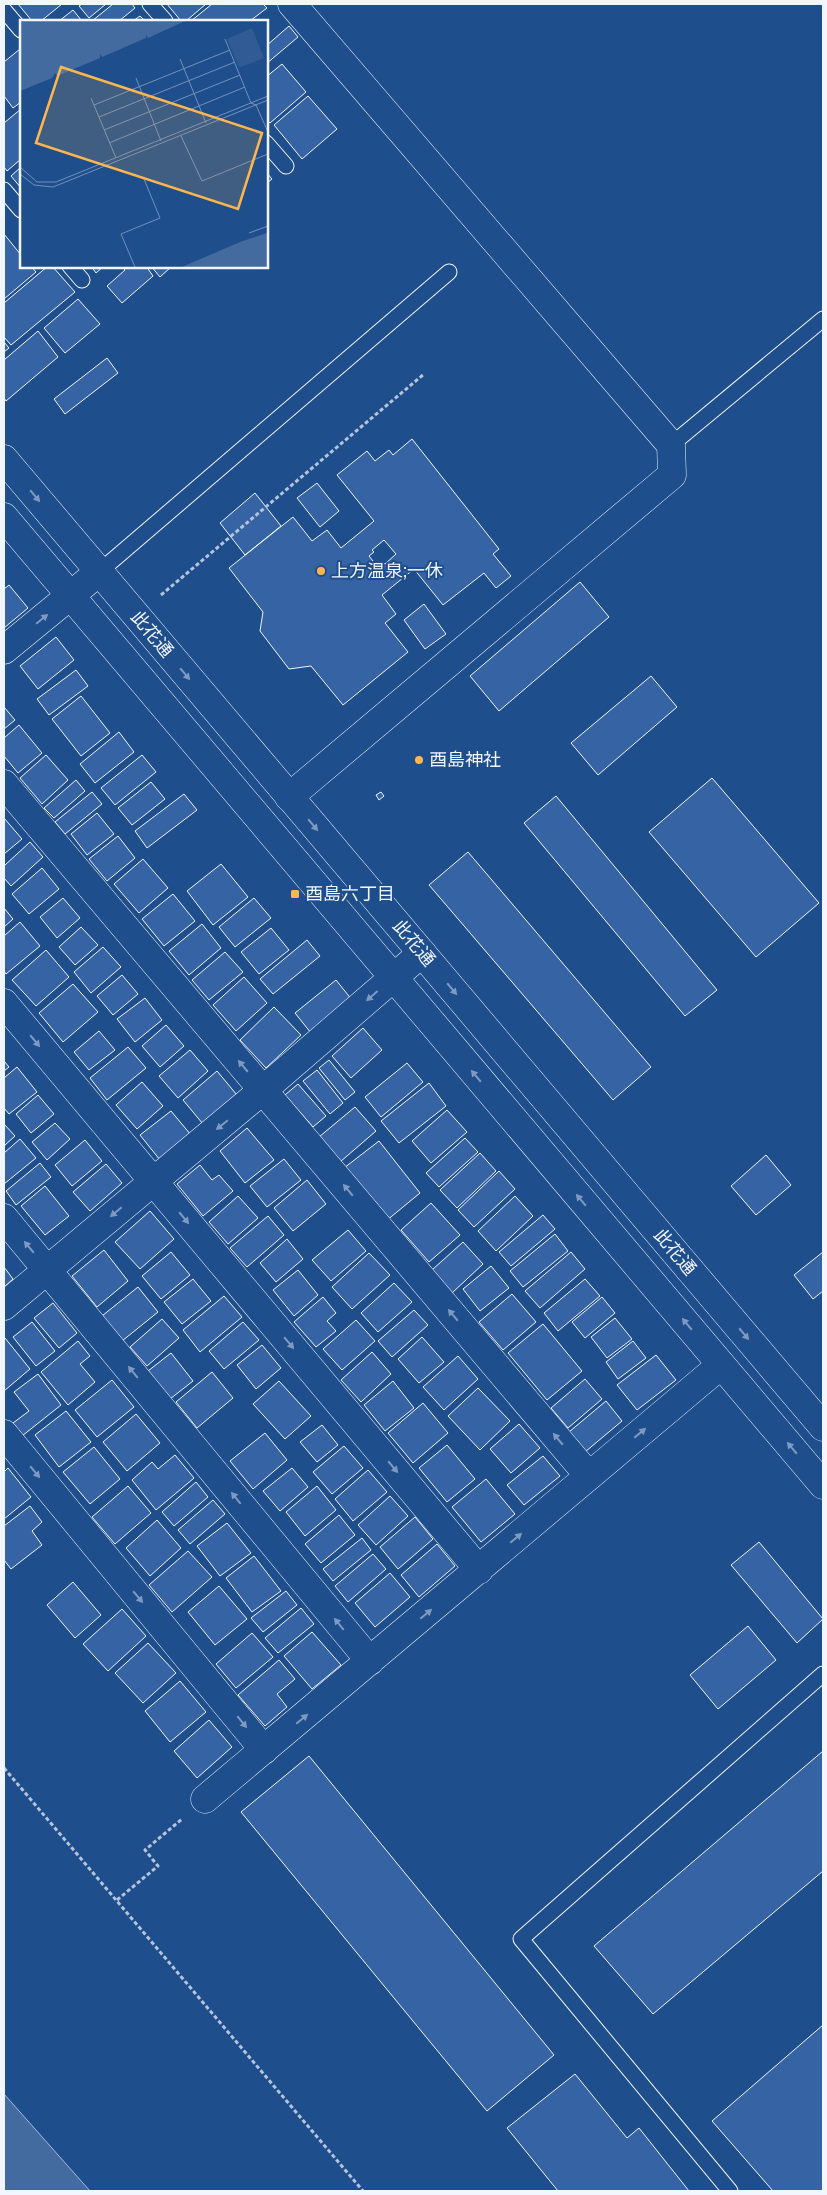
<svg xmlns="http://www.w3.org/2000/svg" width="827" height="2195" font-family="'Archivo Narrow','Noto Sans JP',sans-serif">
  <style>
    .water { fill: #446ba0; stroke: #a8bbd7 }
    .building { fill: #3563a3; stroke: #f2f6ff; fill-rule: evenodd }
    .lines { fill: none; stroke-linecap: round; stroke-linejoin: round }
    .lane-casing { stroke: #f2f6ff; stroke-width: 17 }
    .street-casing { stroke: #f2f6ff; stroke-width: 29 }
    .secondary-casing { stroke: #f2f6ff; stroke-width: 29 }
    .path { stroke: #b3c4dc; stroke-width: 3; stroke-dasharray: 4 2.5; stroke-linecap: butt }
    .lane { stroke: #1f4e8c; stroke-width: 15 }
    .street { stroke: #1f4e8c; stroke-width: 28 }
    .secondary { stroke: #1f4e8c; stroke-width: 28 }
    .oneway { fill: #7e9ac0 }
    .poi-dot { fill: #ffb74d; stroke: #1f4e8c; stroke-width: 2 }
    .labels { text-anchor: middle; stroke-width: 4; stroke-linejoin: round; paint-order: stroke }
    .poi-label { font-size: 18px; fill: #f2f6ff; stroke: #1f4e8c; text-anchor: start }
    .street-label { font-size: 18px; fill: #f2f6ff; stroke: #1f4e8c }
    .inset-road { fill: none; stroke: #7391ba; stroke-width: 1 }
    .view { fill: #ffb74d; fill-opacity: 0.15; stroke: #ffb74d; stroke-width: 2.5 }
    .inset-edge { fill: none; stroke: #f2f6ff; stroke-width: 2.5 }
  </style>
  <rect width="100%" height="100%" fill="#1f4e8c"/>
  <path class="water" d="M 4,2094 L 90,2191 L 4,2191 Z"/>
  <path class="building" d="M 18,4 L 62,4 L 41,21 L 32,21 Z
    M 82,4 L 106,4 L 89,18 L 79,6 Z
    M 113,4 L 132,4 L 135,8 L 119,21 L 92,21 Z
    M 167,4 L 206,4 L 186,21 L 181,21 Z
    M 212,4 L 263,4 L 267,8 L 250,21 L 191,21 Z
    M 73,10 L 82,21 L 59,21 Z
    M 140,16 L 145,21 L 133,21 Z
    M 289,26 L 298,37 L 266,64 L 266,46 Z
    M 20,49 L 21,102 L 13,108 L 4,96 L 4,62 Z
    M 282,64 L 306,92 L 270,123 L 266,119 L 266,77 Z
    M 308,96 L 337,129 L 302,159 L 274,125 Z
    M 21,109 L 21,159 L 7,171 L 4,167 L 4,123 Z
    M 21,167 L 21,188 L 11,176 Z
    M 266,172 L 272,179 L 266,184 Z
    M 4,234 L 21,255 L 21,266 L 31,266 L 36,272 L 4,299 Z
    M 48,266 L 52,266 L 75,292 L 11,345 L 4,337 L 4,303 Z
    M 91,266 L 104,266 L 96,273 Z
    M 122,266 L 146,266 L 153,276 L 122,303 L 107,286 L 125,270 Z
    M 151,266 L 172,266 L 160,277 Z
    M 78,299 L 100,324 L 65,353 L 44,328 Z
    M 38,331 L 58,357 L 6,401 L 4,398 L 4,360 Z
    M 4,342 L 9,348 L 4,352 Z
    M 107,358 L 118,373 L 65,414 L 54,399 Z
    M 412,439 L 499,549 L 493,554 L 511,576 L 496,588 L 484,573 L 443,605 L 414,569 L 382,595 L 396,614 L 385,623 L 408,652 L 343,705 L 311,666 L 289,669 L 260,631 L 263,612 L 229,568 L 293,517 L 312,541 L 327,530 L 341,548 L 374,521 L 337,475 L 367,451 L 375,461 L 389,450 L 393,455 ZM 384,540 L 396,554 L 385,564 L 382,561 L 377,566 L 369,556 L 374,552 L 372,550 Z
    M 317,483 L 339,511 L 320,527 L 297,498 Z
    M 255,493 L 281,526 L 245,555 L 220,523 Z
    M 580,582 L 609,617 L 499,711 L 470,676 Z
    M 9,585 L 28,608 L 4,628 L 4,589 Z
    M 424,604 L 446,634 L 425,649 L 404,620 Z
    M 56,637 L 74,660 L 38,689 L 20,666 Z
    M 76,670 L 88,686 L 49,715 L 37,699 Z
    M 651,676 L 677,707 L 598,775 L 571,743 Z
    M 81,696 L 110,733 L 81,756 L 52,719 Z
    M 4,707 L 15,720 L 4,729 Z
    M 19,725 L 42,753 L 18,773 L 4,756 L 4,738 Z
    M 119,732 L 134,752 L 95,783 L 80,764 Z
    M 46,755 L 68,780 L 42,804 L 20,778 Z
    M 142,755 L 156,772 L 115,805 L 101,788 Z
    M 712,778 L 819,903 L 756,957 L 649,832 Z
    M 76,780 L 85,791 L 54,818 L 44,808 Z
    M 151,782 L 165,799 L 132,825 L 118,808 Z
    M 92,792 L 102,804 L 65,834 L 55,822 Z
    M 381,792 L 384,796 L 379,800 L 376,795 Z
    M 184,794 L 197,810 L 147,848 L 135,831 Z
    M 556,796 L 717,990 L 685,1016 L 524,823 Z
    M 97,813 L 114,834 L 87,855 L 71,834 Z
    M 4,818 L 22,839 L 4,854 Z
    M 118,836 L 135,858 L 107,881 L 89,859 Z
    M 30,842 L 43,857 L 11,886 L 4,878 L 4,866 Z
    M 468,852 L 651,1067 L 613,1100 L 429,885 Z
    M 143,859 L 168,888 L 139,913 L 114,884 Z
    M 221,864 L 248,897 L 213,925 L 187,891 Z
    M 42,868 L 59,889 L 29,914 L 12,894 Z
    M 173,894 L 195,921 L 164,946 L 142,919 Z
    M 63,898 L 80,918 L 57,938 L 40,917 Z
    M 254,898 L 271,918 L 235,947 L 219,927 Z
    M 4,908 L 13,919 L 4,927 Z
    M 20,922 L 40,946 L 6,974 L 4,971 L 4,936 Z
    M 202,924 L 221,948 L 189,975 L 169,951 Z
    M 81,927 L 98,945 L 75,965 L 59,947 Z
    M 271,928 L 289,950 L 259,974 L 241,952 Z
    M 307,940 L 320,956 L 273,994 L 260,979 Z
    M 103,947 L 121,967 L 91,993 L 74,972 Z
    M 46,950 L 69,977 L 36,1006 L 12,980 Z
    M 225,952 L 243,972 L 209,1000 L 192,980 Z
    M 122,975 L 138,994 L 113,1015 L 97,996 Z
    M 244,977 L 267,1003 L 236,1031 L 213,1005 Z
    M 336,980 L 352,1000 L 311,1033 L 295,1013 Z
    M 73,984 L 98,1012 L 63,1042 L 39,1013 Z
    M 145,998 L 162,1020 L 135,1042 L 117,1019 Z
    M 274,1007 L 301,1035 L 266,1068 L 240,1040 Z
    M 166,1025 L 184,1046 L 160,1067 L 142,1046 Z
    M 363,1028 L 382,1050 L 351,1078 L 332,1056 Z
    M 99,1031 L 115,1050 L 89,1070 L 74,1052 Z
    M 128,1047 L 146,1068 L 107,1100 L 90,1078 Z
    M 190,1050 L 208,1071 L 178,1098 L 159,1076 Z
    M 329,1060 L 355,1092 L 345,1100 L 319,1068 Z
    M 4,1061 L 9,1067 L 4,1071 Z
    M 407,1063 L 423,1082 L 381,1117 L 365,1097 Z
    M 17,1067 L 37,1092 L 9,1114 L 4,1108 L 4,1078 Z
    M 317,1070 L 343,1103 L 330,1114 L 303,1081 Z
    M 217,1071 L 237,1095 L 203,1124 L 183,1100 Z
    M 142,1082 L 163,1106 L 137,1129 L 116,1105 Z
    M 429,1083 L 446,1106 L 399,1143 L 381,1121 Z
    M 298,1084 L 326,1116 L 313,1127 L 285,1095 Z
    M 38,1095 L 54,1114 L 31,1133 L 16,1114 Z
    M 355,1107 L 376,1131 L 340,1162 L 319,1137 Z
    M 447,1110 L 467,1132 L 431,1163 L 412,1141 Z
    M 171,1111 L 191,1135 L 160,1160 L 140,1135 Z
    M 55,1123 L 70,1139 L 47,1160 L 32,1142 Z
    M 4,1124 L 15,1136 L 4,1146 Z
    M 247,1128 L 274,1160 L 245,1183 L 220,1151 Z
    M 465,1138 L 478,1152 L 439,1187 L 426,1173 Z
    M 20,1139 L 36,1158 L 4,1184 L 4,1153 Z
    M 85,1140 L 102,1161 L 72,1186 L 55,1165 Z
    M 379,1141 L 420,1193 L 386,1221 L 344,1168 Z
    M 480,1153 L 496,1171 L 457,1208 L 440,1190 Z
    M 766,1155 L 791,1185 L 756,1215 L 731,1186 Z
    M 284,1159 L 301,1180 L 267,1207 L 250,1186 Z
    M 40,1163 L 51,1177 L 16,1205 L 6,1191 Z
    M 106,1164 L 122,1183 L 90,1211 L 73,1192 Z
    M 200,1165 L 212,1180 L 219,1175 L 233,1191 L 203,1216 L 177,1184 Z
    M 499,1171 L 515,1189 L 474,1227 L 458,1210 Z
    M 307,1180 L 326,1204 L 293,1231 L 274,1208 Z
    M 45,1186 L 69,1216 L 45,1235 L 21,1206 Z
    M 238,1196 L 258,1218 L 228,1244 L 209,1222 Z
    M 515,1196 L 533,1216 L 496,1251 L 478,1231 Z
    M 431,1203 L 460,1235 L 429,1262 L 401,1230 Z
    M 150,1211 L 174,1239 L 140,1269 L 115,1242 Z
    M 543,1215 L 555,1229 L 511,1266 L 499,1252 Z
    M 268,1216 L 284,1235 L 247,1267 L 230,1248 Z
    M 348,1230 L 366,1251 L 331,1281 L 312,1260 Z
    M 555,1234 L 568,1251 L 523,1287 L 510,1271 Z
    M 287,1239 L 303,1259 L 276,1282 L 260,1263 Z
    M 463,1242 L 483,1264 L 452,1293 L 432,1270 Z
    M 104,1250 L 128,1281 L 97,1307 L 72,1276 Z
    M 171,1252 L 190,1275 L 161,1299 L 142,1276 Z
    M 571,1252 L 585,1269 L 540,1308 L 525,1291 Z
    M 823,1252 L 823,1291 L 813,1299 L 794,1275 Z
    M 369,1253 L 390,1275 L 352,1309 L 332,1287 Z
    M 491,1266 L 509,1288 L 480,1311 L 463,1289 Z
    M 4,1267 L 13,1279 L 4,1287 Z
    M 298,1270 L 318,1295 L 294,1316 L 273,1290 Z
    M 193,1279 L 211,1301 L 182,1324 L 164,1302 Z
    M 585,1279 L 600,1296 L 558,1331 L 544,1313 Z
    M 394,1283 L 412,1302 L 378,1332 L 361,1313 Z
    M 138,1287 L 158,1312 L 122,1341 L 102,1316 Z
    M 512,1294 L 536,1322 L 503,1350 L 479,1322 Z
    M 224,1296 L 242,1317 L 200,1352 L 183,1330 Z
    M 323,1297 L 336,1313 L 327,1321 L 336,1331 L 316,1347 L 294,1322 Z
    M 602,1297 L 615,1313 L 585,1338 L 572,1322 Z
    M 53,1303 L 77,1333 L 59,1348 L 34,1318 Z
    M 414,1310 L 428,1325 L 392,1357 L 378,1341 Z
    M 615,1318 L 632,1339 L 607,1358 L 591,1337 Z
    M 162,1319 L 179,1338 L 147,1366 L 130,1347 Z
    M 356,1320 L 375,1341 L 342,1370 L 323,1349 Z
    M 32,1322 L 55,1351 L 36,1366 L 13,1337 Z
    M 243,1322 L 259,1340 L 224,1369 L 209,1351 Z
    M 543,1324 L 582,1371 L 547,1400 L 508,1353 Z
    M 422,1337 L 444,1362 L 419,1383 L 398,1359 Z
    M 5,1338 L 30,1369 L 4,1391 L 4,1339 Z
    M 78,1341 L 90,1356 L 80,1364 L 95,1382 L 68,1405 L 41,1372 Z
    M 633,1341 L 646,1358 L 618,1379 L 606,1362 Z
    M 262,1345 L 281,1368 L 256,1389 L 237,1365 Z
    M 372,1352 L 391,1374 L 361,1402 L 341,1380 Z
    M 171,1353 L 193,1381 L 170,1399 L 148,1371 Z
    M 656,1355 L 676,1380 L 637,1410 L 617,1385 Z
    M 458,1356 L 478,1379 L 444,1410 L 423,1387 Z
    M 212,1372 L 233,1398 L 197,1428 L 176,1402 Z
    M 38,1374 L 61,1405 L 22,1436 L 13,1423 L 29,1411 L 14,1392 Z
    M 585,1379 L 602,1399 L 568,1428 L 551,1408 Z
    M 112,1380 L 134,1407 L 97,1437 L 75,1410 Z
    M 279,1381 L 311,1416 L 285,1439 L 253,1404 Z
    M 393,1381 L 414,1408 L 385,1431 L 364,1405 Z
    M 478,1388 L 510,1421 L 480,1450 L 448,1416 Z
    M 606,1401 L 622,1421 L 585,1452 L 569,1432 Z
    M 423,1403 L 448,1433 L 413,1463 L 388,1433 Z
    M 66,1411 L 91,1442 L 59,1467 L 35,1435 Z
    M 136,1414 L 160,1443 L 127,1471 L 103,1442 Z
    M 519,1424 L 540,1448 L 511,1473 L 490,1449 Z
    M 322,1425 L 338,1445 L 317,1462 L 300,1442 Z
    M 265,1433 L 287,1460 L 253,1489 L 230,1461 Z
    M 447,1445 L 475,1479 L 447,1502 L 419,1468 Z
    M 344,1446 L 363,1468 L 332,1494 L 313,1472 Z
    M 94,1447 L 120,1479 L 90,1504 L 63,1472 Z
    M 175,1455 L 194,1478 L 156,1510 L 132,1480 L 152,1462 L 158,1469 Z
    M 543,1456 L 560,1476 L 524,1505 L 507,1485 Z
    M 8,1468 L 31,1497 L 4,1519 L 4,1472 Z
    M 292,1468 L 308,1487 L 280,1511 L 263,1491 Z
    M 368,1470 L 387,1492 L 353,1521 L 335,1499 Z
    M 486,1479 L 515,1514 L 481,1542 L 452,1507 Z
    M 196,1482 L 208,1497 L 174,1526 L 162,1512 Z
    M 128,1486 L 151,1513 L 115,1544 L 92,1517 Z
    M 317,1486 L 336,1510 L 305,1536 L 286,1512 Z
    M 390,1496 L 408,1516 L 376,1545 L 358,1525 Z
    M 213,1500 L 225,1514 L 190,1544 L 178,1530 Z
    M 30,1506 L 42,1522 L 32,1531 L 42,1545 L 11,1569 L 4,1560 L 4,1526 Z
    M 339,1515 L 355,1535 L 321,1563 L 305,1544 Z
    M 415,1517 L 433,1539 L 398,1569 L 380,1547 Z
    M 157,1520 L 181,1548 L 150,1576 L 126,1548 Z
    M 227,1523 L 251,1553 L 220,1576 L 197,1546 Z
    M 362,1538 L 371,1550 L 333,1581 L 323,1569 Z
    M 759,1542 L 823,1619 L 797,1643 L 731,1565 Z
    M 437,1544 L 455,1566 L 419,1597 L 401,1575 Z
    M 188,1551 L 212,1577 L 172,1612 L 149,1585 Z
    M 373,1554 L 386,1569 L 348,1602 L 335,1586 Z
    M 254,1556 L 281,1591 L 252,1612 L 226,1578 Z
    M 390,1573 L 410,1597 L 375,1627 L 355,1603 Z
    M 73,1582 L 101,1615 L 75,1638 L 47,1605 Z
    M 219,1586 L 247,1619 L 215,1645 L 188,1612 Z
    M 286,1591 L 297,1605 L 263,1632 L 251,1618 Z
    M 301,1608 L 314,1624 L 278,1653 L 265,1638 Z
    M 122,1609 L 146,1636 L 108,1671 L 83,1644 Z
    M 748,1626 L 776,1660 L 718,1709 L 690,1675 Z
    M 312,1632 L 341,1665 L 312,1689 L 284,1656 Z
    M 252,1633 L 273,1657 L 236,1688 L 216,1664 Z
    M 148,1643 L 176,1673 L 143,1703 L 115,1673 Z
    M 279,1660 L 295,1679 L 277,1694 L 287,1707 L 265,1726 L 238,1695 Z
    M 180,1681 L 206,1712 L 170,1742 L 145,1711 Z
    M 209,1720 L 232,1747 L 197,1778 L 174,1751 Z
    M 823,1751 L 823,1871 L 653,2014 L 594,1946 Z
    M 309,1756 L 554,2055 L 487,2111 L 241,1812 Z
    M 823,2025 L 823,2191 L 773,2191 L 712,2121 Z
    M 575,2074 L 627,2138 L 639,2128 L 689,2191 L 558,2191 L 507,2128 Z"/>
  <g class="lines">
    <defs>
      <path id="lane" d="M 150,4 L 165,21
        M 4,10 L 21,30
        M 266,143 L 286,166
        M 4,190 L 21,210
        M 70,266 L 82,280
        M 671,445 L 823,319
        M 99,572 L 449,272
        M 730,2191 L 521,1939 L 823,1674"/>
      <path id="street" d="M 4,650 L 99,572
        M 4,784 L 589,1476
        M 289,797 L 672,475 L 671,445 L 292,4
        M 4,1003 L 479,1570
        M 4,1218 L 370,1661
        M 690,1270 L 823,1427
        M 4,1306 L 263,1090 L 422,953
        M 4,1434 L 264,1750
        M 205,1799 L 721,1365"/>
      <path id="secondary" d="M 4,459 L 690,1270
        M 4,517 L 823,1485"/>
    </defs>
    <use href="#lane" class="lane-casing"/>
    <use href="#street" class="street-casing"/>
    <use href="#secondary" class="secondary-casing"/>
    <path class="path" d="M 161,595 L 424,374
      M 4,1768 L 363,2191
      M 117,1900 L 158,1866 L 145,1850 L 182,1819"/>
    <use href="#lane" class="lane"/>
    <use href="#street" class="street"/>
    <use href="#secondary" class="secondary"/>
  </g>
  <defs><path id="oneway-solid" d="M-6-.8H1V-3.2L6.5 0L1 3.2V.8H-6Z" transform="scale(1.25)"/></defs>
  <g class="oneway">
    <use href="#oneway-solid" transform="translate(35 496) rotate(50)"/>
    <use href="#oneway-solid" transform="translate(42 619) rotate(-39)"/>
    <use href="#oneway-solid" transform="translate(185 674) rotate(50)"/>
    <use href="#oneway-solid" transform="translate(313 825) rotate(50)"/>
    <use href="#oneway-solid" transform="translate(452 989) rotate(50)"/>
    <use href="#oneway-solid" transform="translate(372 996) rotate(139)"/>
    <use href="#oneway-solid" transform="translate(35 1041) rotate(50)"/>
    <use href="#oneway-solid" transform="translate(243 1066) rotate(-130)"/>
    <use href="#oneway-solid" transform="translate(476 1076) rotate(-130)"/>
    <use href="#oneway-solid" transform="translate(222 1125) rotate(141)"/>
    <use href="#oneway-solid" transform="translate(348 1190) rotate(-130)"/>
    <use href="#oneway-solid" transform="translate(581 1200) rotate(-130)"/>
    <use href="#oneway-solid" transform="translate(116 1212) rotate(140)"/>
    <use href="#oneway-solid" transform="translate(184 1218) rotate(50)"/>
    <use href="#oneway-solid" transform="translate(29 1247) rotate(-130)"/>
    <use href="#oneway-solid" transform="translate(453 1315) rotate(-130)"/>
    <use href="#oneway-solid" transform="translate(687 1324) rotate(-130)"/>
    <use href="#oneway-solid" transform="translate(744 1334) rotate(50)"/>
    <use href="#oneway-solid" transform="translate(289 1343) rotate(50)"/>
    <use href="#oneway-solid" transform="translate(133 1372) rotate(-129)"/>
    <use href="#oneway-solid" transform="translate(640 1433) rotate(-40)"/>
    <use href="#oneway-solid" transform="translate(558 1439) rotate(-130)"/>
    <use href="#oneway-solid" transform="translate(792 1448) rotate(-130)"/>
    <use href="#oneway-solid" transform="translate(393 1467) rotate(50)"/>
    <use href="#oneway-solid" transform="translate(35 1472) rotate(50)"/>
    <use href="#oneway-solid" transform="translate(236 1498) rotate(-129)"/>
    <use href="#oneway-solid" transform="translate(516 1538) rotate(-40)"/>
    <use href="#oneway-solid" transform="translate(138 1597) rotate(50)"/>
    <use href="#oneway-solid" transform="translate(426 1614) rotate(-40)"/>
    <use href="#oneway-solid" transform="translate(339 1624) rotate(-129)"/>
    <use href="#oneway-solid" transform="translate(302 1719) rotate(-40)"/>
    <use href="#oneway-solid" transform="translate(242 1722) rotate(51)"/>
  </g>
  <g class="poi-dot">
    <circle cx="321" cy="571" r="5"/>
    <circle cx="419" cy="760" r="5"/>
    <rect x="290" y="889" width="10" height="10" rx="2.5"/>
  </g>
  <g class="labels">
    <g class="poi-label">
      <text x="331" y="577">上方温泉;一休</text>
      <text x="429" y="766">酉島神社</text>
      <text x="305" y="900">酉島六丁目</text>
    </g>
    <g class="street-label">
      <text transform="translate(152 634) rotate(50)" y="6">此花通</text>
      <text transform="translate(414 943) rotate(50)" y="6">此花通</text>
      <text transform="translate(675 1252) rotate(50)" y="6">此花通</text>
    </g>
  </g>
  <g transform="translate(20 20)">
    <rect width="248" height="248" fill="#1f4e8c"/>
    <path d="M 232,8 L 244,38 L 221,47 L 218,46 L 207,19 Z" fill="#305b95"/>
    <path d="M 0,0 L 167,0 L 128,18 L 126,15 L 126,18 L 82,37 L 80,34 L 80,38 L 37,56 L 35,53 L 32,58 L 0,71 ZM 247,213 L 247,247 L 162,247 L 220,222 Z" fill="#446ba0"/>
    <path class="inset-road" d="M 205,19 L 231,83 L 236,85 L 248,112M 160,39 L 186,103M 116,58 L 141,121M 71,78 L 96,138M 74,85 L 210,30M 79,97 L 215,42M 84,110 L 220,55M 161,116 L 182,161 L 248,134M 89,123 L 225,67M 0,147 L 17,162 L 36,162 L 248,76M 0,154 L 14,165 L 33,167 L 248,80M 229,213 L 248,206M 115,247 L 101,214 L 140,198 L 124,159"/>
    <path class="view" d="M 41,47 L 242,113 L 218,189 L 16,123 Z"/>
    <rect width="248" height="248" class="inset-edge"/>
  </g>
  <rect width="827" height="2195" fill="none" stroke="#f2f6ff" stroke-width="10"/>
</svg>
